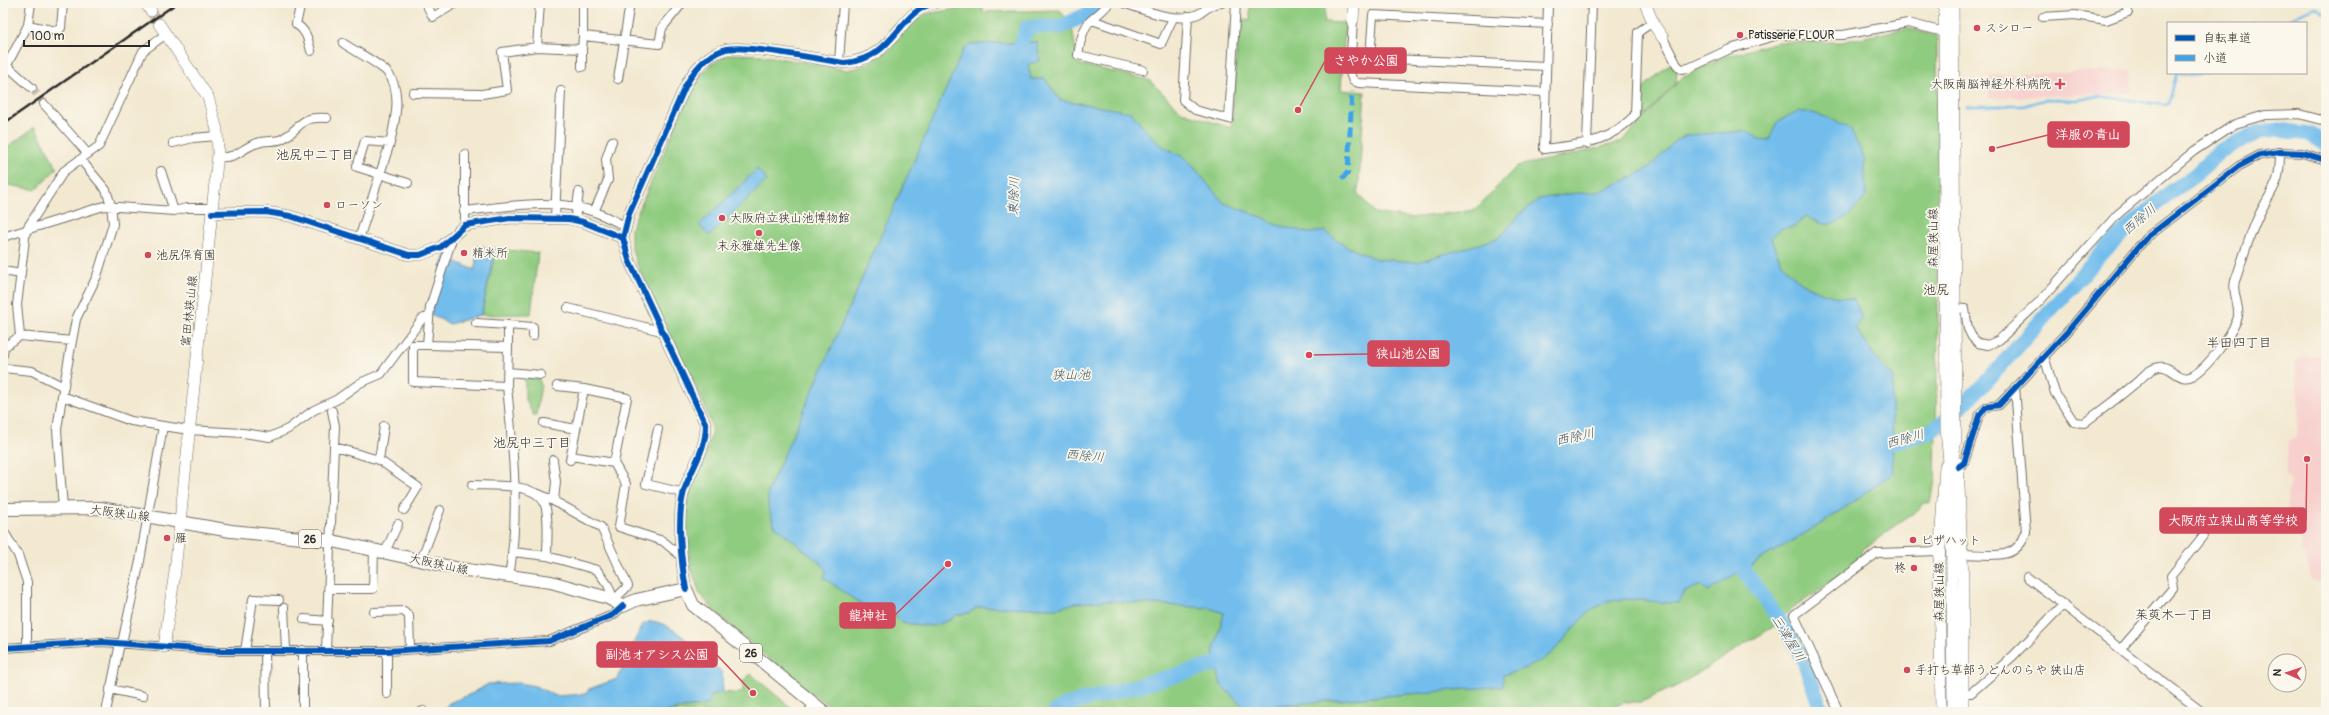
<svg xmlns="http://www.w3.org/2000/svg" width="2329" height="715" font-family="Pangolin,'Klee One',sans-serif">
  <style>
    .built { fill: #f7d0cd }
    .green { fill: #90cc80; stroke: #5e7c56 }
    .water { fill: #72bdec; stroke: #4e748c }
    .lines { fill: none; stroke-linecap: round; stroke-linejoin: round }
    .stream { stroke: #72bdec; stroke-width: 2.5 }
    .river { stroke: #72bdec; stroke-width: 15 }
    .street-tunnel { stroke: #cbc3b0; stroke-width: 8; stroke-dasharray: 8 4; stroke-linecap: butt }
    .secondary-tunnel { stroke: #cbc3b0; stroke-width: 11; stroke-dasharray: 11 5.5; stroke-linecap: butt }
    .street-casing { stroke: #716e65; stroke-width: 10 }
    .secondary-casing { stroke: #716e65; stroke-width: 12 }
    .primary-casing { stroke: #716e65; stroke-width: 14 }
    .street { stroke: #fff; stroke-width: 8 }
    .secondary { stroke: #fff; stroke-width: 11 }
    .primary { stroke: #fff; stroke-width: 12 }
    .rail { stroke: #2b2b2b; stroke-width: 2.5 }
    .quiet { stroke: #3ea3eb; stroke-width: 5; stroke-dasharray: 10 5; stroke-linecap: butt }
    .cycleway-casing { stroke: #fbf7ec; stroke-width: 8 }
    .cycleway { stroke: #0057b8; stroke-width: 6 }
    .poi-dot { fill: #d1495b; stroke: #fbf7ec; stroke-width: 1.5 }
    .labels { text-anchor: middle; stroke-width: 3.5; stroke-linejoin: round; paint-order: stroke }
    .shield { fill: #fbf7ec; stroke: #696865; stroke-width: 1 }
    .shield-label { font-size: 11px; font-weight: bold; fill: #2b2b2b }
    .poi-label { font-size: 12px; fill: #2b2b2b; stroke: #fbf7ec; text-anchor: start }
    .street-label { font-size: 12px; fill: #2b2b2b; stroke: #fbf7ec }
    .neighbourhood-label { font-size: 13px; fill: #2b2b2b; stroke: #fbf7ec }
    .water-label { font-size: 13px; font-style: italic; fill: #405765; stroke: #fbf7ec }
    .leader { fill: none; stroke: #d1495b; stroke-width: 1.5 }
    .callout-dot { fill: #d1495b; stroke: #fbf7ec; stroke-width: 1.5 }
    .callout { fill: #d1495b; stroke: #d1495b; stroke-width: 1.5 }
    .callout-label { font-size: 13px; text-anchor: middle; font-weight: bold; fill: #fff }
  </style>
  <rect width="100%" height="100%" fill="#fbf7ec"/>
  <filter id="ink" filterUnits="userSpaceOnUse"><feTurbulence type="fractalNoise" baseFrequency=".025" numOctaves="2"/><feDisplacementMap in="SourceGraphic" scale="8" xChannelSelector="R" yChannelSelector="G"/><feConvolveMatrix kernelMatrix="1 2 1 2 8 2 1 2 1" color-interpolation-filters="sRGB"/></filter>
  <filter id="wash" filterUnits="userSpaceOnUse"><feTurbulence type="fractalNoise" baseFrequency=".012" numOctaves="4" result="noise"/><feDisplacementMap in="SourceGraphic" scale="16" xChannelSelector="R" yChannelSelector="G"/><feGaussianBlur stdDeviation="0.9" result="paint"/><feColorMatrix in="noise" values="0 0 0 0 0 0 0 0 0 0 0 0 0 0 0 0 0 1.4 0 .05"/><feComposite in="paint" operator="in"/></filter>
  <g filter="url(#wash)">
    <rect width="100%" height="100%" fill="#f3e9d1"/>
    <path class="built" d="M 2131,70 L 2132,93 L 1989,98 L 1989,75 Z
      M 2324,344 L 2326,344 L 2326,585 L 2312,579 L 2297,531 L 2296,515 L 2287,511 L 2286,507 L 2291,480 L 2285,476 L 2289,441 L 2296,436 L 2299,408 L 2295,363 L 2298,359 L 2320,354 L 2320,347 Z"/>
    <path class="green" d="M 973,3 L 983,3 L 983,12 L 1060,10 L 1072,27 L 1078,64 L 1149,80 L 1182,112 L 1231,128 L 1239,19 L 1250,20 L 1250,3 L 1326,3 L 1324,22 L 1345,23 L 1341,90 L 1365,92 L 1358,194 L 1375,213 L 1410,218 L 1475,210 L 1517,166 L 1571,155 L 1621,142 L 1682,78 L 1724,57 L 1777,42 L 1841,42 L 1907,28 L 1937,36 L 1938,321 L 1935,480 L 1931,503 L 1923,503 L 1919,509 L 1862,550 L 1861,561 L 1788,612 L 1776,625 L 1679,685 L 1641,702 L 1623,702 L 1612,708 L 1572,712 L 840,712 L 802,687 L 719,616 L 700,594 L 690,566 L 685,511 L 692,487 L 708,448 L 712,428 L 704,404 L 637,265 L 631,246 L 631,228 L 693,86 L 709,66 L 729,54 L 761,55 L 847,70 L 863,66 L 888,51 L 907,28 L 925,14 L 963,8 Z
      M 1671,63 L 1677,71 L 1676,83 L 1642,119 L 1643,88 Z
      M 35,127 L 57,168 L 36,190 L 3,184 L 3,150 Z
      M 496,249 L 538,253 L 531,314 L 481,315 Z
      M 525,377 L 539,379 L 541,385 L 536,415 L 533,415 L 525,398 Z
      M 751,674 L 796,712 L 668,712 C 681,706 683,709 695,707 C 705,706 707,696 715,694 C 724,691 734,694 743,692 L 743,681 Z"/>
    <path class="water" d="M 1037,42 L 1040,61 L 1028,64 L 1031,79 L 1045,79 L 1060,100 L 1131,112 L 1147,132 L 1164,147 L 1187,159 L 1224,203 L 1265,218 L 1274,224 L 1309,233 L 1325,231 L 1347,247 L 1376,259 L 1417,262 L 1499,238 L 1521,213 L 1539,199 L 1569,194 L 1598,192 L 1632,177 L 1650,167 L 1673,143 L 1686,135 L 1748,131 L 1759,139 L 1769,140 L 1777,122 L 1798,111 L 1813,113 L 1835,120 L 1851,130 L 1864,158 L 1866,197 C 1847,218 1835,235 1806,216 L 1795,226 L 1780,229 L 1771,238 C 1782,278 1814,296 1854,299 L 1862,318 L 1855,327 L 1880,364 L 1894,377 L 1892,397 L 1893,473 L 1826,521 L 1727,579 L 1708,592 L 1702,585 L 1684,592 L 1678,603 C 1655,604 1631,595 1608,602 C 1579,611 1570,639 1548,656 C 1534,666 1519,671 1503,675 L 1503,686 L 1245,708 L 1221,685 L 1217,668 L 1213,652 L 1224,613 L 1209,608 L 1104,601 L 1076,603 L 1058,608 L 978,607 L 969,613 L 956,615 L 950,620 L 932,626 L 902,623 L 894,614 L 872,612 L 824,578 L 826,570 L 821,564 L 774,525 L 768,507 L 768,491 L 964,48 L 974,44 Z
      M 757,169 L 767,180 L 709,236 L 699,225 Z
      M 477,246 L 496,249 L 481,315 L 450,324 L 429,314 L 445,257 L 475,270 Z
      M 651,621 C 675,623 704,657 722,672 L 723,693 L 712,695 L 707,705 C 692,708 683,706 668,712 L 442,712 L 449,703 L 473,693 L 488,684 L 518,683 L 535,686 L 556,696 L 586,694 L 589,689 L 617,679 L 642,625 Z"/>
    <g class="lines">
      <path class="stream" d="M 2286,23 L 2297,15 L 2315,7 L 2326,15
        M 1967,106 L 2023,106 L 2047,99 L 2078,100 L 2099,96 L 2165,105 L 2168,104 L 2177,73 L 2190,75 L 2207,73"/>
      <path class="river" d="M 1018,63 L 1018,52 L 1027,27 L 1060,27 L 1092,12 L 1103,3
        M 1873,444 L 1882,445 L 1930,432 L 1953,415 L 1985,383 L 2107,247 L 2168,194 L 2195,175 L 2220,151 L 2259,132 L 2279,130 L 2309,134 L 2326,144
        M 1744,570 L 1788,632 L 1804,661 L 1822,712
        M 1055,712 L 1063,706 L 1235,659"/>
    </g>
  </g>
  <g filter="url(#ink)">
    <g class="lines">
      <path class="street-tunnel" d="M 32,88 L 44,104"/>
      <path class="secondary-tunnel" d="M 151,11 L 159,24"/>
      <defs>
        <path id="street" d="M 301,3 L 296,24 C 307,31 308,40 311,51
          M 583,3 L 583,36
          M 1109,3 C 1103,11 1097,15 1090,21 C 1082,30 1080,44 1078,55 L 1143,70
          M 1123,3 C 1146,10 1174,24 1198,14 C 1209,9 1207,4 1222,3
          M 1548,3 L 1544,149 C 1582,144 1607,144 1635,115 L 1638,32 L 1653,22
          M 426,4 L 433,17 L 456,3
          M 1188,16 L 1183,100 L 1195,110 L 1229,119 L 1236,3
          M 2043,17 L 2075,15 L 2106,20 L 2128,12 L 2126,3
          M 1092,20 L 1161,44 L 1173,18
          M 1353,20 L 1350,73 L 1353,81 L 1359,83 L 1544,92
          M 28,25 L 56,31 L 61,28 L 63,3
          M 1663,38 L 1677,65 L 1681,69 L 1689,68 L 1730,49 L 1778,35 L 1843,35 L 1908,23 L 1944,32
          M 343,43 C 356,52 377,62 387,72 C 403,90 395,122 390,143
          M 537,47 L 540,3
          M 582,49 L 583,36 L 659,44 L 662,28 L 680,6
          M 839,62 L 843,3
          M 4,63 L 32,88
          M 7,65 L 28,25 L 31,3
          M 1546,66 L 1370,58 L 1373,15 L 1548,24
          M 618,79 L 630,3
          M 413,93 L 482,94 L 507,90 L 502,52 L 537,47 L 582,49 L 582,67
          M 44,104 L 88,154
          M 173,143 L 193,138 L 217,136
          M 1587,144 L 1592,3
          M 218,157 C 240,159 242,146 261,142 C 267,140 276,142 282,139 C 304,127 297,116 327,118
          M 161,171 L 174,211
          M 464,211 C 506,207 553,197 595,212 C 605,216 615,221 625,226
          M 594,212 L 608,180 L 606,159 L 612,141
          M 555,218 L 561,91
          M 575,220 L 579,192
          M 465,225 L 465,154
          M 3,237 L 104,206 L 174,211 L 187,208 L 213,208
          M 359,239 L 390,143 L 365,141 L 357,167 L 408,183
          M 452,239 L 430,307 L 427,345 L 508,347 L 508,325 L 533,327 L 533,336
          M 3,271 L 21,274
          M 568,308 L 661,331
          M 1955,308 L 1965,309 L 1968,329 L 1972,337 L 1978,343 L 1988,345 L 1999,340 L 2039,302 L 2118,214 L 2194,151 L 2235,124 L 2265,115 L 2299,114 L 2326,121
          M 476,323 L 508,325
          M 20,336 L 72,341
          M 427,345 L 413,345 L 413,382 L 507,386 L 508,347
          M 3,355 L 4,347 L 20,336 L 17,305 L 26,230 L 64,171 L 99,146 L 143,51 L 166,34
          M 2044,356 L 2055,393 L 2074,422 L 2084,423 C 2100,411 2117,399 2132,386 C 2141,380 2147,369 2159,367 C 2171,364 2179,383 2192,376 C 2208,368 2230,336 2237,320 C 2242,308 2231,293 2235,281 C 2243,259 2249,235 2260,213 C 2274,185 2280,186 2280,152
          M 3,368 L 32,371 L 64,387
          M 508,372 L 541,375
          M 507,386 C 513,451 520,511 509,577
          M 557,386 L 584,389 L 627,398 L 614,463 L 626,484 L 619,527 L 663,541 L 683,558
          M 62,396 L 131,421 L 189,430 L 243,433 L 270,437 L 288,429 L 314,410 L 336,400 L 360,383 L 381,374 L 422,319 L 429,316
          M 332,411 L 335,426 L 334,447 L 379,460 L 418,487 L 404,510
          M 544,423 L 576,429
          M 658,429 L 646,484 L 684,493
          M 571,456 L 614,463
          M 379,460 L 384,426
          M 553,460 L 556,482 L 554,500
          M 570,460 L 584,389
          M 1958,467 L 1964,463 L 1979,416 L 1986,407 L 1999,405 L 2068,331 L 2146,238 L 2239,166 L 2260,155 L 2280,152 L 2302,153 L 2326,160
          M 472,485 C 493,486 542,481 546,509 C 549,524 547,541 547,556 L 597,570 L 608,585 L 614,600 L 628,586 L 601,527 C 579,516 559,502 536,493
          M 63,508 L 57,430 L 62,396 L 76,319 L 97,276 L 113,224 L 111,205 L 106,190 L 81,160
          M 3,530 L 18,555 L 27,582 L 27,646
          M 385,552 L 398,524
          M 513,552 L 547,556
          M 1962,554 C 1988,554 2017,563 2026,532 L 2015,387
          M 421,560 L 440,510
          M 2027,577 L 2202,712
          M 329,589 L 373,589 L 374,550
          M 284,608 L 286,650
          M 374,612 L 404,611 L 409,616 L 410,649
          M 304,619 L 328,621
          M 122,643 L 140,561 L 163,426
          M 3,648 L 103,642 L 221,651 L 387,651 L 549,641 L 613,615 L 623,606
          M 2121,649 L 2173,588 L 2171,576 L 2203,536
          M 265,650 L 266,712
          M 303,650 L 303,712
          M 326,650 L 334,447
          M 245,651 L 253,599 L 279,600
          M 110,689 L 143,696
          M 1963,693 L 1971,693 L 2013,656 L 2063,605
          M 387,694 L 387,651
          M 106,712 L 120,643
          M 421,712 L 423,711
          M 808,712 L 814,705
          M 1839,712 L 1794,615 L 1877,553 L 1939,551"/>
        <path id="secondary" d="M 145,3 L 151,11
          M 1645,3 L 1654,25 L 1663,38
          M 1944,3 L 1946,430 L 1949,462
          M 1353,20 L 1354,3
          M 159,24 L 208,97 L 217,130 L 218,153 L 175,571 L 164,647
          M 212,213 L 266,212 L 290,216 L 409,255 L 420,255 L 441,247 L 465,225 L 510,218 L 569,219 L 583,222 L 623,238
          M 1958,463 L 1963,579 L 1963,712
          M 686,589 C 681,562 676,514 685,488 C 693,466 706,449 706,425 L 629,260 L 623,238 L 629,214 L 685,87 C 694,70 704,57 723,50 C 740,43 822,60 845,63 C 897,58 897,11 935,3
          M 1941,712 L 1939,563 L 1945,466
          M 1953,712 L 1951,472 L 1956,438 L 1953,3"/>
        <path id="primary" d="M 3,509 L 100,508 L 231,531 L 332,541 L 460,569 L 551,582 L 608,598 L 623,606 L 636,600 L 686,589 L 693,605 L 824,712"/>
      </defs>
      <use href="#street" class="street-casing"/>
      <use href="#secondary" class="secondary-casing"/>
      <use href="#primary" class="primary-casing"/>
      <use href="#street" class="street"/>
      <use href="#secondary" class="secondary"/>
      <use href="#primary" class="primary"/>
      <path class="rail" d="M 3,124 L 177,3"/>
      <path class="quiet" d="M 1342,179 L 1348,172 L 1352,91"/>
      <defs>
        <path id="cycleway" d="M 212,213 L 266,212 L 290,216 L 409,255 L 420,255 L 441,247 L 465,225 L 510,218 L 569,219 L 583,222 L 623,238
          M 1958,467 L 1964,463 L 1979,416 L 1986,407 L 1999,405 L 2068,331 L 2146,238 L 2239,166 L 2260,155 L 2280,152 L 2302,153 L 2326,160
          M 686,589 C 681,562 676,514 685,488 C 693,466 706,449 706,425 L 629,260 L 623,238 L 629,214 L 685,87 C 694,70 704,57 723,50 C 740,43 822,60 845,63 C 897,58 897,11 935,3
          M 3,648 L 103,642 L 221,651 L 387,651 L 549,641 L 613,615 L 623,606"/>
      </defs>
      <use href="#cycleway" class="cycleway-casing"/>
      <use href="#cycleway" class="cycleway"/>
    </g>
  </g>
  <g class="poi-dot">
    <circle cx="1977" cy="28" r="4"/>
    <circle cx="1740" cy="35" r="4"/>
    <path d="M2058 78h4v4h4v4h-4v4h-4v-4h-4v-4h4z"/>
    <circle cx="327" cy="205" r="4"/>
    <circle cx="722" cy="218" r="4"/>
    <circle cx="759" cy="233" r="4"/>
    <circle cx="464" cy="253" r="4"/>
    <circle cx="148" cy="255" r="4"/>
    <circle cx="167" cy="538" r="4"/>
    <circle cx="1913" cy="540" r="4"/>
    <circle cx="1914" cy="568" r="4"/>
    <circle cx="1907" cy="670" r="4"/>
  </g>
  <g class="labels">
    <g class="shield">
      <rect x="299" y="530" width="22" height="18" rx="3"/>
      <rect x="740" y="644" width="22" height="18" rx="3"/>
    </g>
    <g class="shield-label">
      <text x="310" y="543">26</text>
      <text x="751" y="657">26</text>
    </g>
    <g class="poi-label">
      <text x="1985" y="32">スシロー</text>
      <text x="1748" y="39">Patisserie FLOUR</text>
      <text x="2051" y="88" text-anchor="end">大阪南脳神経外科病院</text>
      <text x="335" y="209">ローソン</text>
      <text x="730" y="222">大阪府立狭山池博物館</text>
      <text x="759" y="250" text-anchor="middle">末永雅雄先生像</text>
      <text x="472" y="257">精米所</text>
      <text x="156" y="259">池尻保育園</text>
      <text x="175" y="542">雁</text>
      <text x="1921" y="544">ピザハット</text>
      <text x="1906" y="572" text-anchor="end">柊</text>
      <text x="1915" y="674">手打ち草部うどんのらや 狭山店</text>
    </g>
    <g class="street-label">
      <text transform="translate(1933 238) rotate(-90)" y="4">森屋狭山線</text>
      <text transform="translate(189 311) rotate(-84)" y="4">富田林狭山線</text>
      <text transform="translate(120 513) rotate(7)" y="4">大阪狭山線</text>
      <text transform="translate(439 564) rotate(12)" y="4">大阪狭山線</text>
      <text transform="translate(1939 592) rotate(-90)" y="4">森屋狭山線</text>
    </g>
    <g class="neighbourhood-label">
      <text x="315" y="159">池尻中二丁目</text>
      <text x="1936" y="294">池尻</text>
      <text x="2239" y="347">半田四丁目</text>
      <text x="532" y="447">池尻中三丁目</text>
      <text x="2174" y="619">茱萸木一丁目</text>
    </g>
    <g class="water-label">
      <text transform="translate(1013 196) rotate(-88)" y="5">東除川</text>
      <text transform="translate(2139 219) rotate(-41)" y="5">西除川</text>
      <text x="1071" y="379">狭山池</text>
      <text transform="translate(1575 436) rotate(-12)" y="5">西除川</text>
      <text transform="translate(1905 438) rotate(-15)" y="5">西除川</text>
      <text transform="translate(1085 455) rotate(5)" y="5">西除川</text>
      <text transform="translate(1789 638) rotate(59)" y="5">三津屋川</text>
    </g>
  </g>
  <path class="leader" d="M1298 110L1325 61M1992 149L2048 135M1309 355L1368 354M2307 459L2306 521M948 564L895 615M753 693L717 655"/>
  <g class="callout-dot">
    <circle cx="1298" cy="110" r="4"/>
    <circle cx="1992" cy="149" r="4"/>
    <circle cx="1309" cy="355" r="4"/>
    <circle cx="2307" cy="459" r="4"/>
    <circle cx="948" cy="564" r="4"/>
    <circle cx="753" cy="693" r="4"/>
  </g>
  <g class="callout">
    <rect x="1325" y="48" width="81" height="25" rx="4"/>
    <rect x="2048" y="122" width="81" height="25" rx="4"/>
    <rect x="1368" y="341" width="81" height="25" rx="4"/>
    <rect x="2160" y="508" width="146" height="25" rx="4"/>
    <rect x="840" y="603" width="55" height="25" rx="4"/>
    <rect x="597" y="642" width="120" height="25" rx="4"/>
  </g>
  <g class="callout-label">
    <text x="1366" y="65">さやか公園</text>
    <text x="2088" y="139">洋服の青山</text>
    <text x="1408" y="358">狭山池公園</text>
    <text x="2233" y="525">大阪府立狭山高等学校</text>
    <text x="868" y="620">龍神社</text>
    <text x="657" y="659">副池オアシス公園</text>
  </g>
  <rect width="2329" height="715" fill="none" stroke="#fbf7ec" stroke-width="16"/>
  <rect x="2167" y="22" width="140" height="52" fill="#fbf7ec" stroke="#a8a59f"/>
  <rect x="2175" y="35" width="20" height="6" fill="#0057b8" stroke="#a8a59f"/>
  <text x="2203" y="42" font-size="12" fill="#2b2b2b">自転車道</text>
  <rect x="2175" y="55" width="20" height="6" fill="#3ea3eb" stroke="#a8a59f"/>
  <text x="2203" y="62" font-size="12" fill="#2b2b2b">小道</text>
  <g transform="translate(2287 673) rotate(273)"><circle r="19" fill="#fbf7ec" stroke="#a8a59f"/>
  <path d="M0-3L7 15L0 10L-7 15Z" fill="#d1495b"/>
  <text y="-6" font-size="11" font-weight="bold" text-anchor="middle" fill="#2b2b2b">N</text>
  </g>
  <path d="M24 40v6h125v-6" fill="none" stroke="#2b2b2b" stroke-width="2"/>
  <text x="30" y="40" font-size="12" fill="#2b2b2b" stroke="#fbf7ec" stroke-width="3" paint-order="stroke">100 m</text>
</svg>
